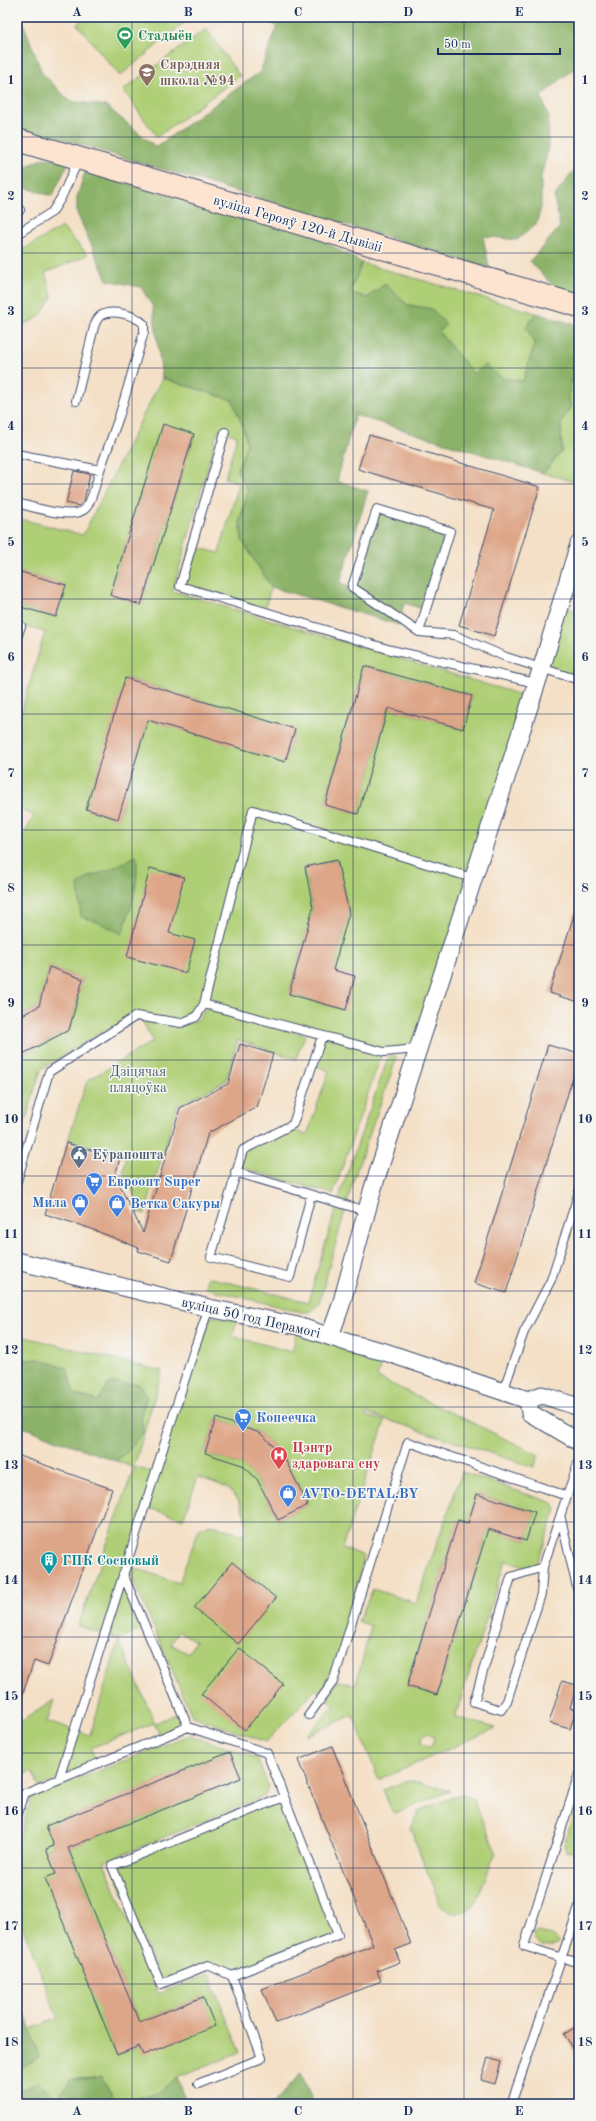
<svg xmlns="http://www.w3.org/2000/svg" width="596" height="2121" font-family="'Old Standard TT',serif">
  <style>
    .green { fill: #afcf76; stroke: #657f6a; fill-rule: evenodd }
    .forest { fill: #8bb267; stroke: #537062 }
    .building { fill: #dea688 }
    .lines { fill: none; stroke-linecap: round; stroke-linejoin: round }
    .lane-casing { stroke: #3c4a6e; stroke-width: 10 }
    .street-casing { stroke: #3c4a6e; stroke-width: 19 }
    .secondary-casing { stroke: #3c4a6e; stroke-width: 24 }
    .lane { stroke: #fff; stroke-width: 8 }
    .street { stroke: #fff; stroke-width: 17 }
    .secondary { stroke: #fde4d1; stroke-width: 22 }
    .grid { fill: none; stroke: #1b2f5e; stroke-width: 1; stroke-opacity: 0.55 }
    .labels { text-anchor: middle; stroke-width: 3; stroke-linejoin: round; paint-order: stroke }
    .leisure-label { font-size: 14px; font-weight: bold; fill: #27864d; stroke: #f6f6f2; text-anchor: start }
    .education-label { font-size: 14px; font-weight: bold; fill: #785e54; stroke: #f6f6f2; text-anchor: start }
    .street-label { font-size: 14px; fill: #1b2f5e; stroke: #f6f6f2 }
    .park-label { font-size: 14px; fill: #405764; stroke: #f6f6f2 }
    .service-label { font-size: 14px; font-weight: bold; fill: #4e5e75; stroke: #f6f6f2; text-anchor: start }
    .shop-label { font-size: 14px; font-weight: bold; fill: #366cbe; stroke: #f6f6f2; text-anchor: start }
    .health-label { font-size: 14px; font-weight: bold; fill: #be3a42; stroke: #f6f6f2; text-anchor: start }
    .culture-label { font-size: 14px; font-weight: bold; fill: #0d838f; stroke: #f6f6f2; text-anchor: start }
    .neatline { fill: none; stroke: #1b2f5e; stroke-width: 1.5 }
    .grid-label { font-size: 13px; text-anchor: middle; font-weight: bold; fill: #1b2f5e }
  </style>
  <rect width="100%" height="100%" fill="#f6f6f2"/>
  <filter id="ink" filterUnits="userSpaceOnUse"><feTurbulence type="fractalNoise" baseFrequency=".025" numOctaves="2"/><feDisplacementMap in="SourceGraphic" scale="8" xChannelSelector="R" yChannelSelector="G"/><feConvolveMatrix kernelMatrix="1 2 1 2 8 2 1 2 1" color-interpolation-filters="sRGB"/></filter>
  <filter id="wash" filterUnits="userSpaceOnUse"><feTurbulence type="fractalNoise" baseFrequency=".012" numOctaves="4" result="noise"/><feDisplacementMap in="SourceGraphic" scale="16" xChannelSelector="R" yChannelSelector="G"/><feGaussianBlur stdDeviation="0.9" result="paint"/><feColorMatrix in="noise" values="0 0 0 0 0 0 0 0 0 0 0 0 0 0 0 0 0 1.4 0 .05"/><feComposite in="paint" operator="in"/></filter>
  <g filter="url(#wash)">
    <rect width="100%" height="100%" fill="#f4e0c6"/>
    <path class="green" d="M 86,17 L 191,17 L 120,76 L 77,24 Z
      M 206,29 L 240,76 L 157,137 L 123,90 Z
      M 62,227 L 88,255 L 45,273 L 52,296 C 42,314 39,323 17,324 L 17,253 Z
      M 362,263 L 536,313 L 527,328 L 535,343 L 523,382 L 502,378 L 485,365 L 474,375 L 438,331 L 432,309 L 408,305 L 385,285 L 367,298 L 350,292 Z
      M 579,360 L 579,470 L 575,482 L 543,473 L 562,451 L 561,424 L 570,407 L 569,390 Z
      M 162,378 L 232,400 L 243,426 L 247,444 L 237,470 L 248,491 L 240,520 L 242,540 L 271,587 L 264,612 L 180,586 L 191,546 L 219,553 L 239,483 L 225,478 L 237,436 L 218,430 L 173,591 L 532,698 L 417,1049 L 384,1052 L 204,1004 L 196,1017 L 181,1023 L 136,1016 L 97,1035 L 41,1069 L 17,1149 L 18,1057 L 69,1030 L 83,979 L 49,967 L 39,1006 L 17,1018 L 17,840 L 22,838 L 34,816 L 17,806 L 17,726 L 45,632 L 21,626 L 17,638 L 17,606 L 56,617 L 65,585 L 17,571 L 17,518 L 83,535 ZM 163,425 L 194,435 L 141,605 L 110,595 ZM 364,666 L 472,696 L 463,729 L 388,708 L 358,814 L 325,804 ZM 126,678 L 295,729 L 285,761 L 148,720 L 118,819 L 86,809 ZM 337,860 L 349,913 L 333,970 L 355,976 L 345,1010 L 289,994 L 313,908 L 305,867 Z
      M 559,606 L 579,611 L 579,655 L 575,670 L 579,671 L 579,680 L 557,673 L 543,660 Z
      M 206,1008 L 305,1035 L 296,1059 L 238,1040 L 226,1081 L 177,1106 L 145,1214 L 137,1212 L 139,1205 L 123,1171 L 126,1158 L 68,1140 L 87,1081 L 153,1041 L 142,1021 L 181,1026 L 198,1020 Z
      M 323,1037 L 382,1053 L 333,1194 L 239,1167 L 243,1151 L 288,1128 L 307,1135 L 329,1071 L 314,1065 Z
      M 389,1055 L 397,1057 L 355,1175 L 319,1303 L 310,1312 L 301,1312 L 205,1288 L 207,1277 L 308,1302 L 342,1188 Z
      M 211,1316 L 237,1321 L 232,1336 L 292,1352 L 298,1326 L 385,1352 L 377,1377 L 539,1455 L 534,1467 L 366,1413 L 365,1416 L 385,1421 L 342,1548 L 364,1556 L 336,1672 L 325,1679 L 356,1684 L 371,1626 L 358,1621 L 373,1589 L 416,1603 L 462,1472 L 553,1503 L 556,1509 L 537,1565 L 528,1568 L 505,1561 L 455,1717 L 496,1728 L 379,1780 L 353,1715 L 306,1736 L 335,1705 L 316,1689 L 266,1742 L 192,1716 L 127,1566 L 124,1574 L 146,1627 L 119,1640 L 155,1723 L 181,1712 L 188,1727 L 161,1738 L 154,1723 L 91,1748 L 97,1764 L 39,1787 L 32,1771 L 17,1777 L 17,1724 L 54,1700 L 47,1722 L 90,1735 L 119,1640 L 78,1626 L 134,1468 L 116,1461 L 130,1449 L 142,1432 L 141,1413 L 147,1397 L 98,1401 L 74,1394 L 39,1359 L 17,1361 L 17,1335 L 162,1371 L 134,1467 L 155,1473 ZM 216,1418 L 260,1433 L 283,1455 L 308,1505 L 278,1520 L 257,1479 L 242,1465 L 205,1453 ZM 198,1477 C 221,1485 237,1487 244,1514 C 247,1523 248,1526 244,1535 L 210,1524 L 199,1529 L 179,1583 L 126,1565 L 145,1507 L 183,1519 ZM 477,1494 L 535,1512 L 526,1541 L 488,1529 L 437,1695 L 407,1686 L 458,1520 L 468,1523 ZM 179,1631 L 195,1641 L 188,1654 L 171,1644 ZM 429,1733 L 434,1737 L 432,1746 L 428,1747 L 422,1744 L 421,1740 L 425,1734 Z
      M 189,1735 L 257,1758 L 268,1786 L 265,1796 L 104,1862 L 158,1994 L 209,1974 L 240,2053 L 179,2076 L 161,2091 L 119,2104 L 57,2099 L 17,2091 L 17,2069 L 31,2029 L 58,2018 L 17,1912 L 17,1848 L 31,1798 ZM 230,1752 L 240,1778 L 68,1848 L 139,2022 L 203,1997 L 214,2025 L 139,2046 L 117,2055 L 46,1878 L 56,1874 L 46,1849 L 54,1846 L 47,1826 Z
      M 408,1780 L 450,1791 L 393,1814 L 383,1790 Z
      M 461,1794 L 473,1799 L 496,1852 L 474,1906 C 458,1914 454,1918 440,1904 L 410,1828 L 419,1811 Z
      M 284,1797 L 338,1935 L 232,1976 L 208,1965 L 161,1984 L 112,1866 Z
      M 578,1815 L 579,1816 L 579,1854 L 566,1850 L 564,1845 L 573,1817 Z
      M 537,1931 L 556,1938 L 558,1943 L 551,1947 L 542,1946 L 535,1940 L 533,1933 Z"/>
    <path class="forest" d="M 17,17 L 21,17 L 42,73 L 70,101 L 106,106 L 156,147 L 260,72 L 277,28 L 266,17 L 579,17 L 579,64 L 541,96 L 549,118 L 548,150 L 541,176 L 541,208 L 536,224 L 517,240 L 483,236 L 489,268 L 76,143 L 17,128 Z
      M 44,158 L 69,162 L 52,196 L 17,185 L 17,171 Z
      M 579,164 L 579,295 L 555,288 L 530,261 L 560,227 L 554,197 Z
      M 85,172 L 309,233 L 362,263 L 350,292 L 367,298 L 385,284 L 408,305 L 432,309 L 446,325 L 438,331 L 474,374 L 485,365 L 502,378 L 523,381 L 535,343 L 526,328 L 536,313 L 579,326 L 579,360 L 569,390 L 570,407 L 561,424 L 562,451 L 543,473 L 355,415 L 337,481 L 368,491 L 340,583 L 352,587 L 377,509 L 450,531 L 426,610 L 404,603 L 399,625 L 271,587 L 242,540 L 240,520 L 248,491 L 237,470 L 247,444 L 243,426 L 232,400 L 162,378 L 153,307 L 141,287 L 107,280 L 77,213 L 77,197 Z
      M 136,856 C 140,883 131,909 122,934 L 98,922 L 81,917 L 78,885 L 88,877 L 111,869 Z
      M 39,1359 L 67,1368 L 74,1394 L 98,1401 L 109,1383 L 139,1384 L 147,1396 L 141,1413 L 143,1432 L 130,1449 L 116,1461 L 17,1425 L 17,1361 Z
      M 24,2011 L 39,2057 L 17,2070 L 17,2014 Z
      M 301,2073 L 314,2104 L 273,2104 Z
      M 101,2077 L 111,2094 L 113,2104 L 17,2104 L 17,2091 L 38,2082 L 57,2099 L 70,2080 Z
      M 177,2077 L 188,2104 L 118,2104 L 161,2091 Z"/>
    <g id="blocks">
      <path class="building" d="M 163,424 L 194,434 L 141,605 L 110,595 Z
        M 369,435 L 540,487 L 494,636 L 459,625 L 494,510 L 358,469 Z
        M 74,471 L 90,474 L 84,500 L 79,506 L 66,503 Z
        M 17,571 L 66,585 L 56,617 L 17,606 Z
        M 364,666 L 472,696 L 463,729 L 388,708 L 358,814 L 325,805 Z
        M 125,678 L 295,729 L 285,762 L 148,720 L 118,819 L 86,809 Z
        M 337,860 L 349,913 L 333,970 L 355,976 L 346,1010 L 289,994 L 313,908 L 305,867 Z
        M 150,868 L 184,877 L 169,933 L 195,940 L 186,973 L 127,957 Z
        M 576,909 L 579,909 L 579,1002 L 549,993 Z
        M 49,967 L 83,979 L 69,1030 L 17,1057 L 17,1018 L 39,1006 Z
        M 240,1044 L 273,1054 L 257,1107 L 208,1133 L 171,1261 L 138,1251 L 139,1248 L 89,1228 L 45,1214 L 66,1143 L 120,1158 L 115,1176 L 143,1233 L 180,1108 L 228,1084 Z
        M 548,1045 L 579,1054 L 579,1058 L 506,1293 L 474,1283 Z
        M 216,1418 L 260,1433 L 283,1455 L 308,1505 L 278,1520 L 257,1479 L 242,1465 L 205,1453 Z
        M 17,1455 L 112,1489 L 48,1666 L 34,1661 L 19,1704 L 17,1704 Z
        M 477,1494 L 535,1512 L 526,1541 L 488,1529 L 437,1695 L 407,1686 L 458,1520 L 468,1523 Z
        M 232,1562 L 276,1598 L 238,1644 L 194,1608 Z
        M 239,1648 L 283,1684 L 245,1730 L 201,1694 Z
        M 562,1681 L 577,1685 L 570,1708 L 576,1710 L 570,1729 L 549,1723 Z
        M 332,1746 L 411,1944 L 395,1950 L 400,1962 L 377,1971 L 381,1981 L 276,2023 L 262,1989 L 373,1945 L 298,1760 Z
        M 230,1752 L 241,1778 L 68,1848 L 139,2022 L 203,1997 L 215,2026 L 143,2055 L 139,2046 L 117,2055 L 45,1878 L 56,1874 L 46,1849 L 54,1846 L 46,1826 Z
        M 579,2025 L 579,2061 L 564,2034 Z
        M 488,2058 L 501,2062 L 495,2084 L 481,2080 Z"/>
    </g>
  </g>
  <g filter="url(#ink)">
    <use href="#blocks" fill-opacity="0" stroke="#3c4a6e" stroke-width="1"/>
    <g class="lines">
      <defs>
        <path id="lane" d="M 17,209 L 20,210
          M 17,234 L 52,212 L 61,198 L 79,159
          M 225,432 L 180,586 L 391,650 L 536,683
          M 17,454 L 100,470 L 119,417 L 144,332 L 144,324 C 135,315 111,308 100,316 C 97,319 95,324 94,327 L 76,401
          M 17,503 C 33,507 75,521 86,508 C 92,501 97,479 100,470
          M 419,632 L 450,531 L 377,509 L 352,587 L 419,632 L 454,635 L 506,657 L 579,680
          M 17,638 L 21,626
          M 204,1004 L 384,1052 L 417,1049
          M 235,1172 L 366,1211
          M 17,1181 L 49,1072 L 136,1016 L 181,1023 L 196,1017 L 204,1004 L 253,810 L 472,878
          M 311,1195 L 290,1277 L 211,1257 L 243,1150 L 293,1124 L 322,1036
          M 503,1391 L 524,1332 L 551,1280 L 579,1192
          M 561,1519 L 579,1596
          M 543,1567 L 541,1594 L 507,1701 L 501,1710 L 474,1702 L 511,1577 L 543,1567 L 579,1460
          M 123,1574 L 188,1727
          M 309,1715 L 333,1682 L 408,1442 L 567,1496
          M 579,1774 L 524,1946 L 579,1963
          M 59,1779 L 194,1350 L 209,1308
          M 17,1816 L 25,1793 L 188,1727 L 267,1753 L 338,1935 L 232,1976 L 262,2058 L 198,2084
          M 232,1976 L 208,1965 L 161,1984 L 112,1866 L 284,1797
          M 511,2104 L 579,1907"/>
        <path id="street" d="M 17,1261 L 209,1308 L 298,1326 L 349,1343 L 385,1352 L 528,1400 L 542,1395 L 579,1407
          M 330,1336 L 341,1305 L 373,1188 L 541,670 L 579,544
          M 528,1400 L 530,1413 L 579,1442"/>
        <path id="secondary" d="M 17,140 L 579,306"/>
      </defs>
      <use href="#lane" class="lane-casing"/>
      <use href="#street" class="street-casing"/>
      <use href="#secondary" class="secondary-casing"/>
      <use href="#lane" class="lane"/>
      <use href="#street" class="street"/>
      <use href="#secondary" class="secondary"/>
    </g>
  </g>
  <path class="grid" d="M 132,17 L 132,2104M 243,17 L 243,2104M 353,17 L 353,2104M 464,17 L 464,2104M 17,137 L 579,137M 17,253 L 579,253M 17,368 L 579,368M 17,484 L 579,484M 17,599 L 579,599M 17,714 L 579,714M 17,830 L 579,830M 17,945 L 579,945M 17,1060 L 579,1060M 17,1176 L 579,1176M 17,1291 L 579,1291M 17,1407 L 579,1407M 17,1522 L 579,1522M 17,1637 L 579,1637M 17,1753 L 579,1753M 17,1868 L 579,1868M 17,1984 L 579,1984"/>
  <defs>
    <symbol id="stadium-pin" viewBox="-11 -11 22 30"><path d="M0 17L-7.5 6A9.5 9.5 0 1 1 7.5 6Z" fill="#2e9e5b" stroke="#f6f6f2"/><path d="M0-5a6.5 5 0 1 0 0 10a6.5 5 0 1 0 0-10ZM-3.5-1.8h7v3.6h-7Z" fill="#fff"/></symbol>
    <symbol id="school-pin" viewBox="-11 -11 22 30"><path d="M0 17L-7.5 6A9.5 9.5 0 1 1 7.5 6Z" fill="#8d6e63" stroke="#f6f6f2"/><path d="M0-5L7-2L0 1L-7-2ZM-4 1L0 2.5L4 1V4Q0 6-4 4Z" fill="#fff"/></symbol>
    <symbol id="civic-pin" viewBox="-11 -11 22 30"><path d="M0 17L-7.5 6A9.5 9.5 0 1 1 7.5 6Z" fill="#5c6f8a" stroke="#f6f6f2"/><path d="M-.6-6.5H3V-4.5H.6V-3L4-1V1h2V6H-6V1h2V-1L-.6-3ZM-1.2 2.5V6h2.4V2.5Z" fill="#fff"/></symbol>
    <symbol id="supermarket-pin" viewBox="-11 -11 22 30"><path d="M0 17L-7.5 6A9.5 9.5 0 1 1 7.5 6Z" fill="#3f7fe0" stroke="#f6f6f2"/><path d="M-6-5.5h2.5l.6 2H6L4.5 2H-2.5L-4.4-4H-6ZM-1.5 3.2a1.3 1.3 0 1 0 .1 0ZM3 3.2a1.3 1.3 0 1 0 .1 0Z" fill="#fff"/></symbol>
    <symbol id="shop-pin" viewBox="-11 -11 22 30"><path d="M0 17L-7.5 6A9.5 9.5 0 1 1 7.5 6Z" fill="#3f7fe0" stroke="#f6f6f2"/><path d="M-5-2.5h2.3a2.7 3.5 0 0 1 5.4 0H5L5.5 6h-11ZM-1.5-2.5h3a1.5 2.3 0 0 0-3 0Z" fill="#fff"/></symbol>
    <symbol id="hospital-pin" viewBox="-11 -11 22 30"><path d="M0 17L-7.5 6A9.5 9.5 0 1 1 7.5 6Z" fill="#e0444e" stroke="#f6f6f2"/><path d="M-5-5h3v3.5h4V-5h3V5h-3V1.5h-4V5h-3Z" fill="#fff"/></symbol>
    <symbol id="building-pin" viewBox="-11 -11 22 30"><path d="M0 17L-7.5 6A9.5 9.5 0 1 1 7.5 6Z" fill="#0f9aa8" stroke="#f6f6f2"/><path d="M-4-6H4V6H1V3H-1V6H-4ZM-2.5-4.3h1.7v1.8h-1.7ZM.8-4.3h1.7v1.8H.8ZM-2.5-1h1.7V.8h-1.7ZM.8-1h1.7V.8H.8Z" fill="#fff"/></symbol>
  </defs>
  <g fill-rule="evenodd">
    <use href="#stadium-pin" x="115" y="25" width="20" height="27"/>
    <use href="#school-pin" x="137" y="62" width="20" height="27"/>
    <use href="#civic-pin" x="69" y="1144" width="20" height="27"/>
    <use href="#supermarket-pin" x="84" y="1171" width="20" height="27"/>
    <use href="#shop-pin" x="70" y="1192" width="20" height="27"/>
    <use href="#shop-pin" x="107" y="1193" width="20" height="27"/>
    <use href="#supermarket-pin" x="233" y="1407" width="20" height="27"/>
    <use href="#hospital-pin" x="269" y="1445" width="20" height="27"/>
    <use href="#shop-pin" x="278" y="1483" width="20" height="27"/>
    <use href="#building-pin" x="39" y="1550" width="20" height="27"/>
  </g>
  <g class="labels">
    <g class="leisure-label">
      <text x="138" y="40">Стадыён</text>
    </g>
    <g class="education-label">
      <text x="160" y="69">Сярэдняя<tspan x="160" dy="16">школа №94</tspan></text>
    </g>
    <g class="street-label">
      <text transform="translate(298 223) rotate(16)" y="5">вуліца Герояў 120-й Дывізіі</text>
      <text transform="translate(251 1317) rotate(13)" y="5">вуліца 50 год Перамогі</text>
    </g>
    <g class="park-label">
      <text x="138" y="1076">Дзіцячая<tspan x="138" dy="16">пляцоўка</tspan></text>
    </g>
    <g class="service-label">
      <text x="92" y="1159">Еўрапошта</text>
    </g>
    <g class="shop-label">
      <text x="107" y="1186">Евроопт Super</text>
      <text x="67" y="1207" text-anchor="end">Мила</text>
      <text x="130" y="1208">Ветка Сакуры</text>
      <text x="256" y="1422">Копеечка</text>
      <text x="301" y="1498">AVTO-DETAL.BY</text>
    </g>
    <g class="health-label">
      <text x="292" y="1452">Цэнтр<tspan x="292" dy="16">здаровага сну</tspan></text>
    </g>
    <g class="culture-label">
      <text x="62" y="1565">ГПК Сосновый</text>
    </g>
  </g>
  <rect width="596" height="2121" fill="none" stroke="#f6f6f2" stroke-width="44"/>
  <path d="M438 48v6h122v-6" fill="none" stroke="#1b2f5e" stroke-width="2"/>
  <text x="444" y="48" font-size="12" fill="#1b2f5e" stroke="#f6f6f2" stroke-width="3" paint-order="stroke">50 m</text>
  <rect x="22" y="22" width="552" height="2077" class="neatline"/>
  <g class="grid-label">
    <text x="77" y="16">A</text>
    <text x="188" y="16">B</text>
    <text x="298" y="16">C</text>
    <text x="408" y="16">D</text>
    <text x="519" y="16">E</text>
    <text x="11" y="84">1</text>
    <text x="585" y="84">1</text>
    <text x="11" y="200">2</text>
    <text x="585" y="200">2</text>
    <text x="11" y="315">3</text>
    <text x="585" y="315">3</text>
    <text x="11" y="430">4</text>
    <text x="585" y="430">4</text>
    <text x="11" y="546">5</text>
    <text x="585" y="546">5</text>
    <text x="11" y="661">6</text>
    <text x="585" y="661">6</text>
    <text x="11" y="777">7</text>
    <text x="585" y="777">7</text>
    <text x="11" y="892">8</text>
    <text x="585" y="892">8</text>
    <text x="11" y="1007">9</text>
    <text x="585" y="1007">9</text>
    <text x="11" y="1123">10</text>
    <text x="585" y="1123">10</text>
    <text x="11" y="1238">11</text>
    <text x="585" y="1238">11</text>
    <text x="11" y="1354">12</text>
    <text x="585" y="1354">12</text>
    <text x="11" y="1469">13</text>
    <text x="585" y="1469">13</text>
    <text x="11" y="1584">14</text>
    <text x="585" y="1584">14</text>
    <text x="11" y="1700">15</text>
    <text x="585" y="1700">15</text>
    <text x="11" y="1815">16</text>
    <text x="585" y="1815">16</text>
    <text x="11" y="1930">17</text>
    <text x="585" y="1930">17</text>
    <text x="11" y="2046">18</text>
    <text x="585" y="2046">18</text>
    <text x="77" y="2115">A</text>
    <text x="188" y="2115">B</text>
    <text x="298" y="2115">C</text>
    <text x="408" y="2115">D</text>
    <text x="519" y="2115">E</text>
  </g>
</svg>
